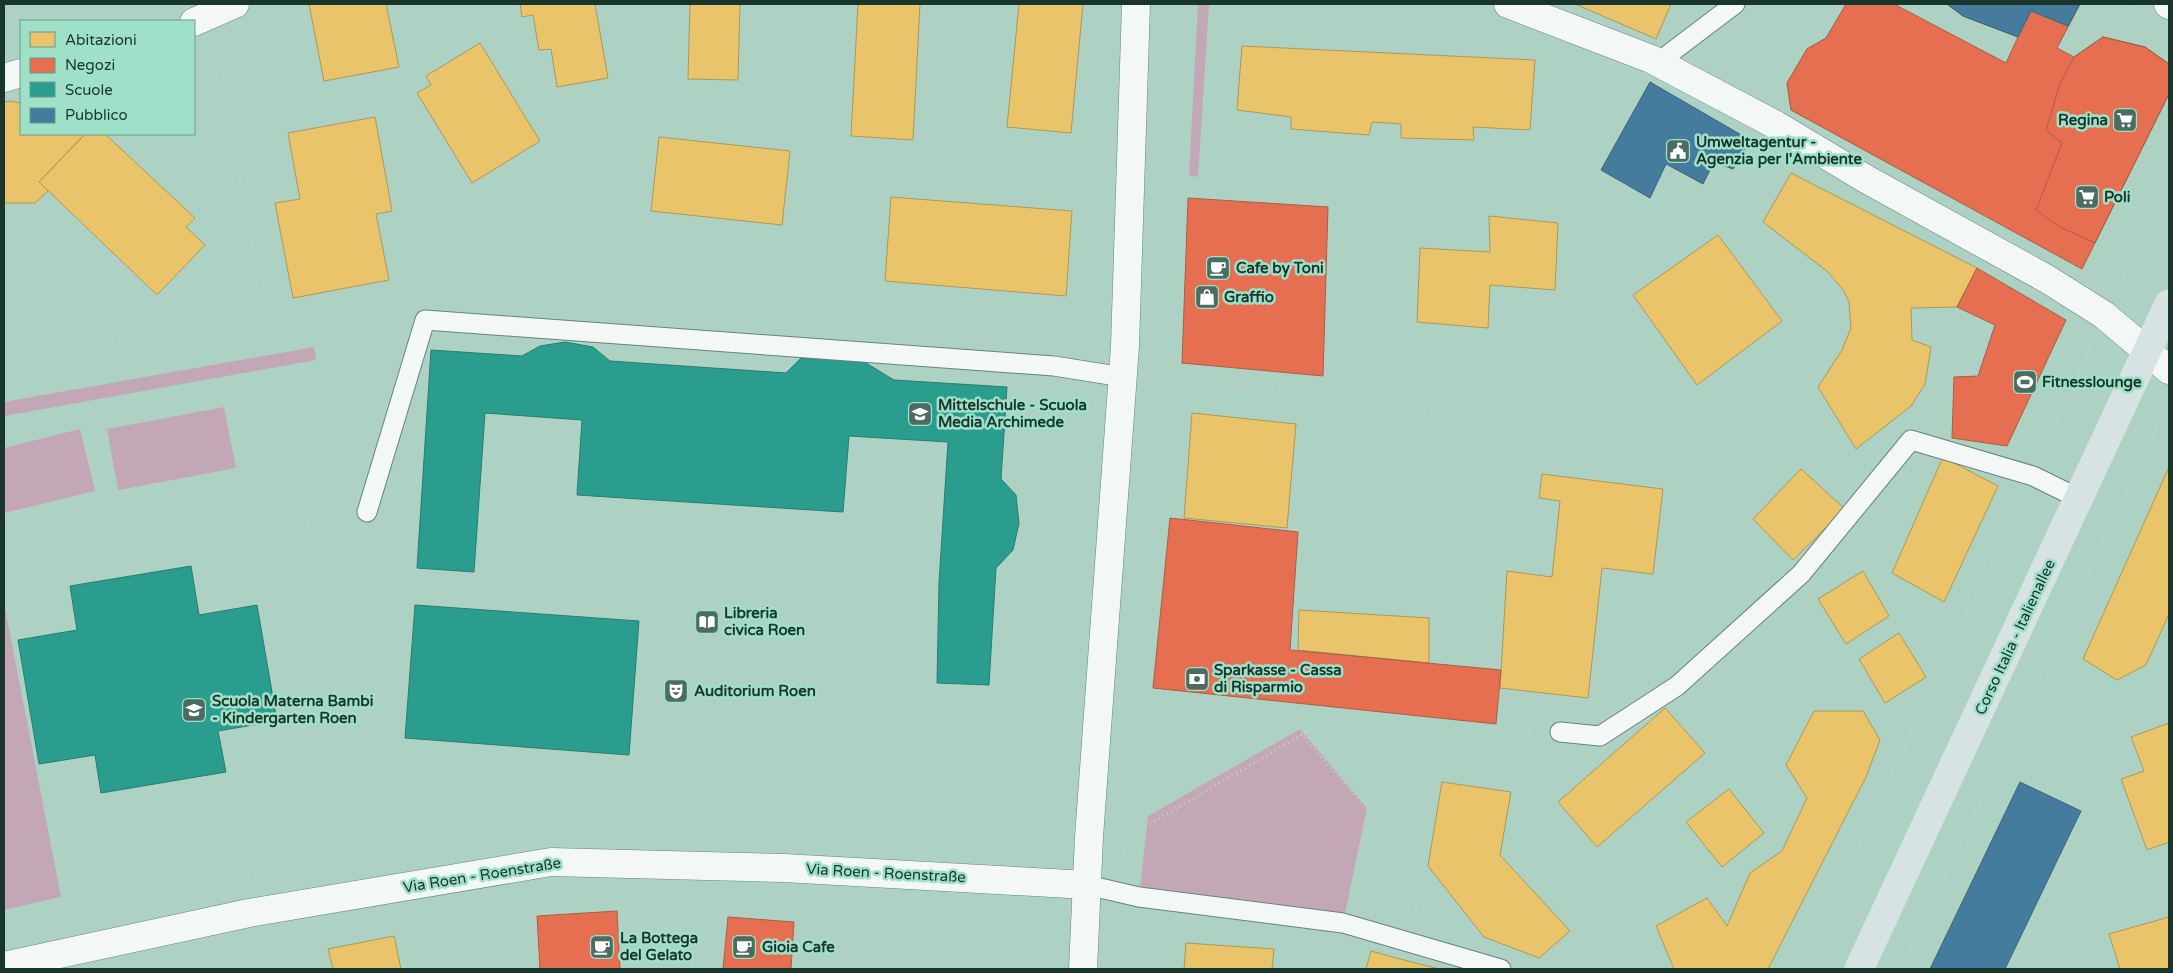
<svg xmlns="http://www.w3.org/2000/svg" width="2173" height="973" font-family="'Varela Round',sans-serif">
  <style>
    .green { fill: #c3a7b7 }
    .homes { fill: #e9c46a; stroke: #ab9957 }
    .shops { fill: #e76f51; stroke: #aa5e46 }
    .schools { fill: #2a9d8f; stroke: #257e71 }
    .public { fill: #457b9d; stroke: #38667b }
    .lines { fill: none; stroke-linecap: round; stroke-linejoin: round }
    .service-casing { stroke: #66847a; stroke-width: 21 }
    .minor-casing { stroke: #66847a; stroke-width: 29 }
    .primary-casing { stroke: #daebe4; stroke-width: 29 }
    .path { stroke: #c5d0cc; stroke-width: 3; stroke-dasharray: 1 4; stroke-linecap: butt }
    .service { stroke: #f3f8f6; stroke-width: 19 }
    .minor { stroke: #f3f8f6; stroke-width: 28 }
    .primary { stroke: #d6e2e3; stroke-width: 28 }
    .labels { text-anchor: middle; stroke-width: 5; stroke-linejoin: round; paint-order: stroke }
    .poi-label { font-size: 15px; font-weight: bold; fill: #1a352c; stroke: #9ee1c8; text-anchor: start }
    .street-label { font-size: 15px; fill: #1a352c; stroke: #9ee1c8 }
  </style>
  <rect width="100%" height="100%" fill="#add2c4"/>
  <path class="green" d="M 1198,4 L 1209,4 L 1198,177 L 1189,175 Z
    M 314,347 L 316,360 L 4,416 L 4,402 Z
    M 224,407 L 236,468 L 118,490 L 107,429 Z
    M 80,429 L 95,491 L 4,513 L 4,448 Z
    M 4,603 L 61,897 L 4,910 Z
    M 1300,729 L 1367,808 L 1343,923 L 1139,897 L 1148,816 Z"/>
  <path class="homes" d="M 309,4 L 386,4 L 399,67 L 324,81 Z
    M 520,4 L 595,4 L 608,78 L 557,87 L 551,49 L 539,50 L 533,15 L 522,17 Z
    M 690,4 L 740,4 L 738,80 L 688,79 Z
    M 858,4 L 920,4 L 913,140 L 851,136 Z
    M 1019,4 L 1083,4 L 1071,133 L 1007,127 Z
    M 1575,4 L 1671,4 L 1656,39 Z
    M 1826,38 L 1965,114 L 1964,138 L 1948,168 L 1923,182 L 1791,110 L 1787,83 L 1807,49 Z
    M 480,43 L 540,141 L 472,183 L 417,93 L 431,85 L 426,76 Z
    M 1242,46 L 1535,60 L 1530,130 L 1473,127 L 1474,140 L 1401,138 L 1401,124 L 1372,122 L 1369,135 L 1291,129 L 1291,117 L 1237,110 Z
    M 10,101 L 21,103 L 21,134 L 85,134 L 39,182 L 48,191 L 35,203 L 4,203 L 4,102 Z
    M 375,117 L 392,211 L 376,214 L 389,280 L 293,298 L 275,203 L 300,199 L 288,133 Z
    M 85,134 L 105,134 L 195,218 L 186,227 L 205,245 L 157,295 L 39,182 Z
    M 659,137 L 790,151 L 782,225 L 651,211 Z
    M 1791,173 L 1977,268 L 1957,307 L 1911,308 L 1912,340 L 1931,347 L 1925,384 L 1911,406 L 1856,449 L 1818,387 L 1842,350 L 1851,328 L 1849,302 L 1844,291 L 1828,272 L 1763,222 Z
    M 891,197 L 1072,211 L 1066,296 L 885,281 Z
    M 1489,216 L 1558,223 L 1555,290 L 1490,285 L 1488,328 L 1417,322 L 1420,248 L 1490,252 Z
    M 1718,235 L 1782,321 L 1697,385 L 1633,295 Z
    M 1192,413 L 1296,424 L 1287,528 L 1184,518 Z
    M 1943,457 L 1998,486 L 1944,602 L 1892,573 Z
    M 2169,467 L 2169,614 L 2146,665 L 2117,680 L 2083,659 Z
    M 1801,469 L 1845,509 L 1793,560 L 1753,519 Z
    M 1542,474 L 1663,489 L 1653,574 L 1602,568 L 1588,698 L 1500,688 L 1507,571 L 1552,577 L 1560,501 L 1539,498 Z
    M 1863,571 L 1889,616 L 1846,644 L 1818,599 Z
    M 1299,610 L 1429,618 L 1429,663 L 1298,650 Z
    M 1899,633 L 1926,677 L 1885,703 L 1859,659 Z
    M 1665,708 L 1705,753 L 1597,847 L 1558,802 Z
    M 1814,711 L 1863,711 L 1880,740 L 1866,777 L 1768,969 L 1674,969 L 1656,926 L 1707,898 L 1727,926 L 1750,873 L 1782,851 L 1807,798 L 1786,765 Z
    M 2169,723 L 2169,842 L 2147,850 L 2121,779 L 2144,771 L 2131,737 Z
    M 1442,782 L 1511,792 L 1500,855 L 1570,931 L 1539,958 L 1484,937 L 1428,866 Z
    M 1729,789 L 1764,833 L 1722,867 L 1686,822 Z
    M 2169,917 L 2169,969 L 2120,969 L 2109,934 Z
    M 394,936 L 401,969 L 333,969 L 328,949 Z
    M 1186,943 L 1274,949 L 1272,969 L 1184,969 Z
    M 1371,951 L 1415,963 L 1440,969 L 1366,969 Z"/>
  <path class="shops" d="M 1846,4 L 1894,4 L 2006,63 L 2018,37 L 1963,16 L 1947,4 L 2080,4 L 2057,48 L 2074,57 L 2103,37 L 2145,47 L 2169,64 L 2169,94 L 2082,269 L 1791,110 L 1787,83 L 1807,49 L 1826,38 Z
    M 2103,37 L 2145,47 L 2169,64 L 2169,94 L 2095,243 L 2060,227 L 2036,210 L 2062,143 L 2046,130 L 2060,84 L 2074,57 Z
    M 1188,198 L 1328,207 L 1323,376 L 1182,363 Z
    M 1977,268 L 2066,320 L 2007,446 L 1952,438 L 1954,377 L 1978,376 L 1995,325 L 1957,307 Z
    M 1170,518 L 1298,532 L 1290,650 L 1501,670 L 1496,724 L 1153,688 Z
    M 617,911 L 620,969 L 540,969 L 537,916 Z
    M 728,917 L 794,922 L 791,969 L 723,969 Z"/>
  <path class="schools" d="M 565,342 L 593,347 L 610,361 L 786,373 L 801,358 L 832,357 L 866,363 L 894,380 L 1007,387 L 1001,479 L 1016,495 L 1019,523 L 1013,550 L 996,568 L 989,685 L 937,683 L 939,583 L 948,442 L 849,436 L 843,512 L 577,495 L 582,420 L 485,413 L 474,572 L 417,568 L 431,350 L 522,356 L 540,346 Z
    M 191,566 L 199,615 L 257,605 L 277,721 L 218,731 L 226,772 L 101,793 L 95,755 L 39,764 L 18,640 L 77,630 L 70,586 Z
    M 415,605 L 639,621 L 629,755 L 405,738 Z"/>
  <path class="public" d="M 1947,4 L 2080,4 L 2068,26 L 2031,11 L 2018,37 L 1963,16 Z
    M 1650,82 L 1750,140 L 1733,169 L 1714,162 L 1703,184 L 1666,164 L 1650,198 L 1601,170 Z
    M 2020,782 L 2081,811 L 2005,969 L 1930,969 Z"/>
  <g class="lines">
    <defs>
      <path id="service" d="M 1662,65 L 1669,54 L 1735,4
        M 367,512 L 425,320 L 1054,366 L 1123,377
        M 1560,732 L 1600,736 L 1677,686 L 1801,574 L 1911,440 L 2033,476 L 2080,499
        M 1087,885 L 1139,897 L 1343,923 L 1501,969"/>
      <path id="minor" d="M 1508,4 L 1651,59 L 1776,125 L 1866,179 L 2047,279 L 2104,315 L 2169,370
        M 2168,4 L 2169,5
        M 194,22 L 235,4
        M 4,78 L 21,73
        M 4,966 L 249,913 L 551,862 L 784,868 L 1087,885
        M 1083,969 L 1089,837 L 1125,346 L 1136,4"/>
      <path id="primary" d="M 1859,969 L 2169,304"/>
    </defs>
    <use href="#service" class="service-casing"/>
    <use href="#minor" class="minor-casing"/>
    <use href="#primary" class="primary-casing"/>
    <path class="path" d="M 2128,4 L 2138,10
      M 2117,288 L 2169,181
      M 4,357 L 262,315 L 218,43
      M 1153,380 L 1441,401 L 1724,188 L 1757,149
      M 2043,453 L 2091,344
      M 4,582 L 342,516
      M 1354,613 L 1358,505 L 1441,401
      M 1301,734 L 1420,868
      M 1119,839 L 1124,839 L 1121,867
      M 1124,839 L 1348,708
      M 1415,916 L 1438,745 L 1463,727 L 1534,731
      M 4,925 L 391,847 L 590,822 L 1021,845 L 1058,839
      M 1800,969 L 2022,499
      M 1901,969 L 2169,404"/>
    <use href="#service" class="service"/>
    <use href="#minor" class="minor"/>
    <use href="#primary" class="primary"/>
  </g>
  <defs>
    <symbol id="supermarket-square" viewBox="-11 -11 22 22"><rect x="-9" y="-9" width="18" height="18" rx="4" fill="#4d6c61" stroke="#9ee1c8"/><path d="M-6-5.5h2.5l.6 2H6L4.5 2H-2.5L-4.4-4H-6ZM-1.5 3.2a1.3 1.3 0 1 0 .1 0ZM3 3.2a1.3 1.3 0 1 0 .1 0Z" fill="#fff"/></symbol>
    <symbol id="civic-square" viewBox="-11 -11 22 22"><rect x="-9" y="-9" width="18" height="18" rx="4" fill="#4d6c61" stroke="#9ee1c8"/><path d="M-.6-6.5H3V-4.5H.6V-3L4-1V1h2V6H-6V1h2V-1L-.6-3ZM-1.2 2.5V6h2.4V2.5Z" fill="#fff"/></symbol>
    <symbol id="cafe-square" viewBox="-11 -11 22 22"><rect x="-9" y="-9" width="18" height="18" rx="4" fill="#4d6c61" stroke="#9ee1c8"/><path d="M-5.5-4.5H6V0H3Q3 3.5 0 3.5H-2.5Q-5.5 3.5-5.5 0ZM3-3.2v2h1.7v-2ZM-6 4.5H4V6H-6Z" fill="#fff"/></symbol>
    <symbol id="shop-square" viewBox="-11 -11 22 22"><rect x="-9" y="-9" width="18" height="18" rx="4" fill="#4d6c61" stroke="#9ee1c8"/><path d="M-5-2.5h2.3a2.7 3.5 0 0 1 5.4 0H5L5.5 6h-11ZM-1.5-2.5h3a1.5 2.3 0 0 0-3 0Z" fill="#fff"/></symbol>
    <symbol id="stadium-square" viewBox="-11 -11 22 22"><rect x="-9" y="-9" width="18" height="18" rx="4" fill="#4d6c61" stroke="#9ee1c8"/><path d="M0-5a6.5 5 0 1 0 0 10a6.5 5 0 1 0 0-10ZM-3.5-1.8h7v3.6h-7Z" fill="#fff"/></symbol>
    <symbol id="school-square" viewBox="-11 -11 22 22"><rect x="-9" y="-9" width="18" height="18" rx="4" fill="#4d6c61" stroke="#9ee1c8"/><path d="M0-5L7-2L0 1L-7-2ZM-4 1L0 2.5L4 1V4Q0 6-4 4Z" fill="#fff"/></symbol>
    <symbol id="library-square" viewBox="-11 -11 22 22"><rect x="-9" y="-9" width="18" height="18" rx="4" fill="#4d6c61" stroke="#9ee1c8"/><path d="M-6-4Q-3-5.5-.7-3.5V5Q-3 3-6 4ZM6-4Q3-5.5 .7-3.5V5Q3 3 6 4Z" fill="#fff"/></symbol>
    <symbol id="bank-square" viewBox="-11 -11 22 22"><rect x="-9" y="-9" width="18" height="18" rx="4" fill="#4d6c61" stroke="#9ee1c8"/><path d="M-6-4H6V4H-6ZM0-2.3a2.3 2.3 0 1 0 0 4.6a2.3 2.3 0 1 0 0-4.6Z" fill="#fff"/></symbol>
    <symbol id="theatre-square" viewBox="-11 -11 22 22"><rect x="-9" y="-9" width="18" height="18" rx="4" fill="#4d6c61" stroke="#9ee1c8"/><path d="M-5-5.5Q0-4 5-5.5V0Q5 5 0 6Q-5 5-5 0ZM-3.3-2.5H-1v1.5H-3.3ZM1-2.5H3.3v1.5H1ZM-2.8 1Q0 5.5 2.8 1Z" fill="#fff"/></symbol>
  </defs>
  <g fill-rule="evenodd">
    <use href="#supermarket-square" x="2111" y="106" width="28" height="28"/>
    <use href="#civic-square" x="1664" y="137" width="28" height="28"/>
    <use href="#supermarket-square" x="2073" y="183" width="28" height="28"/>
    <use href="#cafe-square" x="1204" y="254" width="28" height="28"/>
    <use href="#shop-square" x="1193" y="283" width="28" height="28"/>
    <use href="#stadium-square" x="2011" y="368" width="28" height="28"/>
    <use href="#school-square" x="906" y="400" width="28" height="28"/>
    <use href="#library-square" x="693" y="608" width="28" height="28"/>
    <use href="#bank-square" x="1183" y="665" width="28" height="28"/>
    <use href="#theatre-square" x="662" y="677" width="28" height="28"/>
    <use href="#school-square" x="180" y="696" width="28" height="28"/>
    <use href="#cafe-square" x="588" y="933" width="28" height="28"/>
    <use href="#cafe-square" x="730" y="933" width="28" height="28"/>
  </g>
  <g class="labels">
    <g class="poi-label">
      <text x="2108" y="125" text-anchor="end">Regina</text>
      <text x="1696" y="147">Umweltagentur -<tspan x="1696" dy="17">Agenzia per l'Ambiente</tspan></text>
      <text x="2104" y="202">Poli</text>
      <text x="1236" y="273">Cafe by Toni</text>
      <text x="1224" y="302">Graffio</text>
      <text x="2042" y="387">Fitnesslounge</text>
      <text x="938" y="410">Mittelschule - Scuola<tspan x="938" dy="17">Media Archimede</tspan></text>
      <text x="724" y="618">Libreria<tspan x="724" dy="17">civica Roen</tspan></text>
      <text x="1214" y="675">Sparkasse - Cassa<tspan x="1214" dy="17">di Risparmio</tspan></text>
      <text x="694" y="696">Auditorium Roen</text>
      <text x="212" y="706">Scuola Materna Bambi<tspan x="212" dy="17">- Kindergarten Roen</tspan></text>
      <text x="620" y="943">La Bottega<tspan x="620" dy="17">del Gelato</tspan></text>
      <text x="762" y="952">Gioia Cafe</text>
    </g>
    <g class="street-label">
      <text transform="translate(2015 637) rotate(-65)" y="5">Corso Italia - Italienallee</text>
      <text transform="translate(886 873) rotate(3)" y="5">Via Roen - Roenstraße</text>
      <text transform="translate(482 875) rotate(-9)" y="5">Via Roen - Roenstraße</text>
    </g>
  </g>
  <rect width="2173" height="973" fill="none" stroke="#1a352c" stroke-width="10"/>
  <rect x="20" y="20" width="175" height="115" fill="#9ee1c8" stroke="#699c8a"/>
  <rect x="30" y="32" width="25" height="15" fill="#e9c46a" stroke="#699c8a"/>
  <text x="65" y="45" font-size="15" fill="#1a352c">Abitazioni</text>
  <rect x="30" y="58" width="25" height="15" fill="#e76f51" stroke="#699c8a"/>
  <text x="65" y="70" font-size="15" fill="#1a352c">Negozi</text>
  <rect x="30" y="82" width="25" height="15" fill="#2a9d8f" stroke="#699c8a"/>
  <text x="65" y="95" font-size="15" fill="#1a352c">Scuole</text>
  <rect x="30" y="108" width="25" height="15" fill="#457b9d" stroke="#699c8a"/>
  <text x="65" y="120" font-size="15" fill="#1a352c">Pubblico</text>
</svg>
